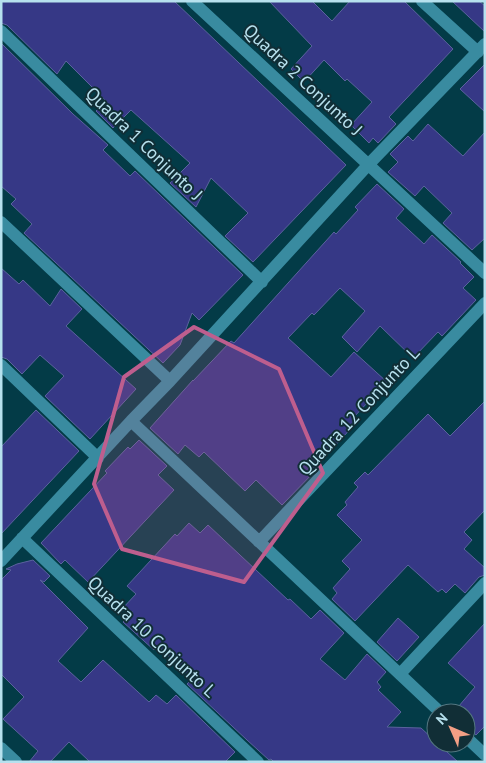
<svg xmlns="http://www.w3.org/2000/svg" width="486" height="763" font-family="'PT Sans',sans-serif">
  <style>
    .building { fill: #363886; stroke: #5b629e }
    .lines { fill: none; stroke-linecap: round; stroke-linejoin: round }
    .minor { stroke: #398ba0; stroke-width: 12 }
    .marked { fill: #be5e8e; fill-opacity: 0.2; stroke: #be5e8e; stroke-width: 4; stroke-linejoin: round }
    .labels { text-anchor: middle; stroke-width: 4; stroke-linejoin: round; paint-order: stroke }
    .street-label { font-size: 18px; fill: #b7e1ee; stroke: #112e36 }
  </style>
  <rect width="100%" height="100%" fill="#033b47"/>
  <path class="building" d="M 1,1 L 174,1 L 346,165 L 253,262 L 225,236 L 248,213 L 211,178 L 196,207 L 170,183 L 190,163 L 131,110 L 113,128 L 96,111 L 106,101 L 66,61 L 57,74 L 7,25 L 1,23 Z
    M 269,1 L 312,1 L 332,21 L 350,1 L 404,1 L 453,49 L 389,117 L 396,124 L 378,143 L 373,138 L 369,143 L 351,125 L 372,102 L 347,79 L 345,81 L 324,60 L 304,82 L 291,69 L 312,46 Z
    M 452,1 L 479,1 L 485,6 L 485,32 Z
    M 1,43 L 73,114 L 108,145 L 103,150 L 130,176 L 135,171 L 243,275 L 199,320 L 192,313 L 180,345 L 163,363 L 24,233 L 32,224 L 11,204 L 16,199 L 1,186 Z
    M 485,64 L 485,112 L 460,89 Z
    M 428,124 L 463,156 L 485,132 L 485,238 L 472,250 L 443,223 L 452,213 L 424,186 L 415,196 L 388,172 L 398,162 L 390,154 L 408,136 L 413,141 Z
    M 377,184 L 404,209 L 396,218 L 424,244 L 432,235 L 461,262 L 460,263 L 474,277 L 463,288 L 476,300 L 442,336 L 438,332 L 413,358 L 380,326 L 357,352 L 342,337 L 365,311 L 340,288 L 314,315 L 312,313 L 288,338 L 331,377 L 354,352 L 387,382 L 352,419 L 356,423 L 316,466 L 318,468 L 282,505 L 256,480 L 245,491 L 204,452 L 199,457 L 185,445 L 178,454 L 150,428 L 193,380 L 193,381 L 231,341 L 234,343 L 334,232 L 336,234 L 358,210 L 355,207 Z
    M 1,268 L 19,284 L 23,280 L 50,306 L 61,289 L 82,309 L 66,326 L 136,389 L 90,439 L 45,396 L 64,376 L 40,355 L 22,374 L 7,359 L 1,357 Z
    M 485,401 L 485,510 L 464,532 L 472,540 L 464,549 L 485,568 L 485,575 L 479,577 L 465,593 L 455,584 L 446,593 L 442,589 L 438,592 L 408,565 L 355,621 L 332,599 L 337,593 L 333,588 L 350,569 L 342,561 L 362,540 L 337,515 L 347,505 L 345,502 L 358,487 L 354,483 L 365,472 L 368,475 L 428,414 L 450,436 Z
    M 36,410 L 79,451 L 1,534 L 1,447 Z
    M 139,440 L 167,466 L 158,475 L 174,490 L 88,582 L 65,560 L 61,564 L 41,543 L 107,473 L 105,471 L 128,447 L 130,449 Z
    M 189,523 L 200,533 L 208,525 L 288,600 L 290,599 L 311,619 L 320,610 L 344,633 L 320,659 L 345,680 L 367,654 L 386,672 L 377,682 L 381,687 L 378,690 L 401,712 L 387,727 L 421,728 L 458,762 L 274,762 L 271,759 L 269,760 L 247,740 L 187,684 L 192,679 L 158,646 L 154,650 L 123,622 L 133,612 L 122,609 L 136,594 L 127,586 L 175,534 L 177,536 Z
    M 33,560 L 50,576 L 44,582 L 40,580 L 88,628 L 58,661 L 81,682 L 103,660 L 149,702 L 156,695 L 167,704 L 176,695 L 235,752 L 225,762 L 90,762 L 69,742 L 50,762 L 29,762 L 38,751 L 3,719 L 24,697 L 1,674 L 1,580 L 11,570 L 6,569 L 17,564 Z
    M 398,618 L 419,637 L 397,661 L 377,642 Z
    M 485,623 L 485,726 L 476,735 L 471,731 L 466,729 L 466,713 L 453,713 L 475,687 L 448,663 Z"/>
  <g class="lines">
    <path class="minor" d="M 192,1 L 485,273
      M 422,1 L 478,52
      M 1,31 L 262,282
      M 1,222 L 170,381
      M 1,365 L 98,458
      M 131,421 L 441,713
      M 22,538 L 258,762
      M 259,542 L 485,303
      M 1,561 L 131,421 L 170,381 L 368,165 L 485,44
      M 400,674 L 485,583
      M 466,737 L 485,755
      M 1,748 L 16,762"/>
  </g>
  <path class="marked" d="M 194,327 L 279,369 L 323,473 L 244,582 L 122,549 L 94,484 L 124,377 Z"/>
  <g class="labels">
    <g class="street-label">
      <text transform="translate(303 80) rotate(43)" y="6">Quadra 2 Conjunto J</text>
      <text transform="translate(144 144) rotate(44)" y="6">Quadra 1 Conjunto J</text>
      <text transform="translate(359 411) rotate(-47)" y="6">Quadra 12 Conjunto L</text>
      <text transform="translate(152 637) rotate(43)" y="6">Quadra 10 Conjunto L</text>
    </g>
  </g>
  <rect width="486" height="763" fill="none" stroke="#b7e1ee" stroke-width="5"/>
  <g transform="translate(451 728) rotate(315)"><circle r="24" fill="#112e36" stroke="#537680"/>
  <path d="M0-4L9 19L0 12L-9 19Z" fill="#f39f85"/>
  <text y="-8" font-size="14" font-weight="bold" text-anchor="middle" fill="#b7e1ee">N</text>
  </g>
</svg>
